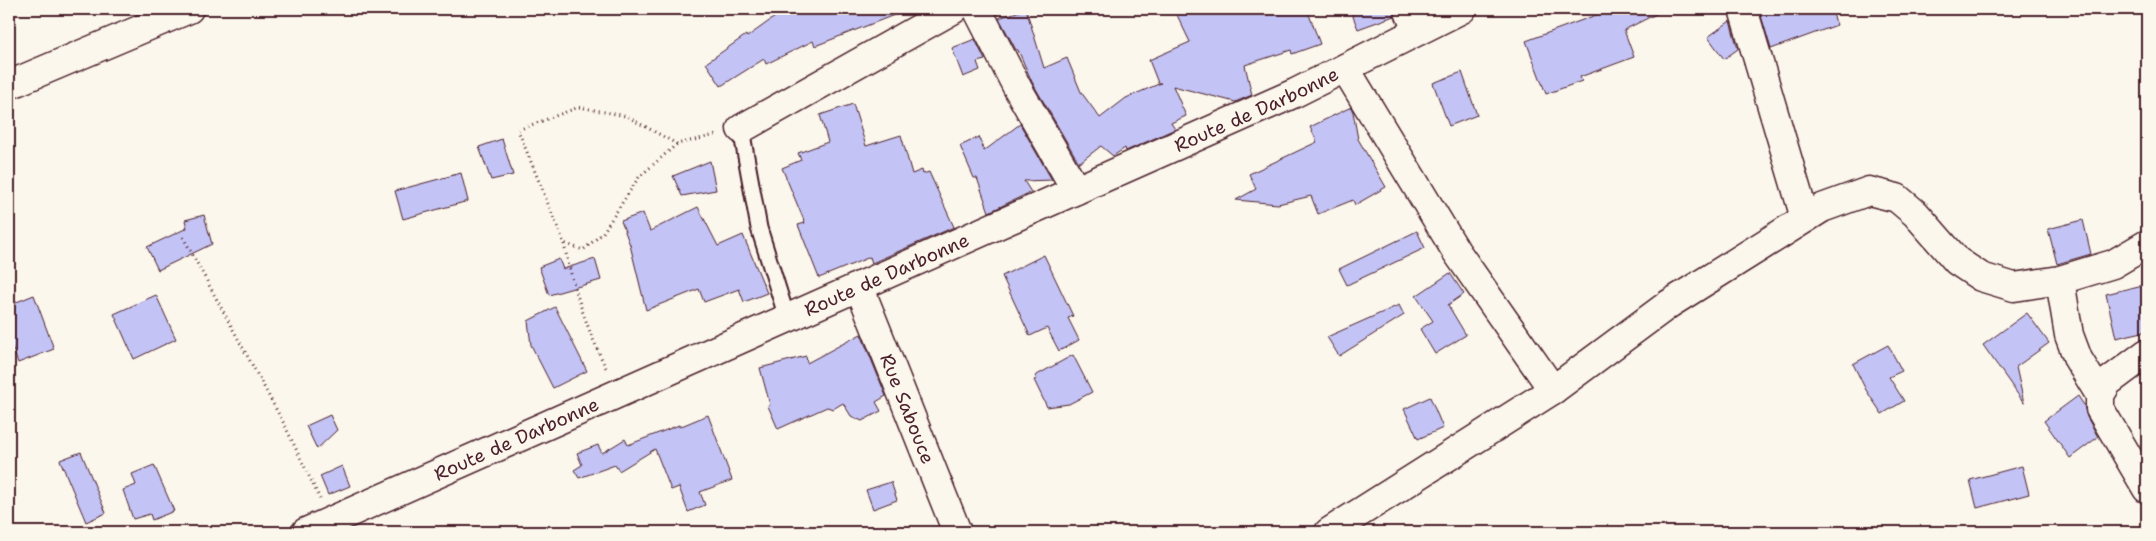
<svg xmlns="http://www.w3.org/2000/svg" width="2156" height="541" font-family="'Shantell Sans',sans-serif">
  <style>
    .building { fill: #c3c3f5; stroke: #4a1f2b }
    .lines { fill: none; stroke-linecap: round; stroke-linejoin: round }
    .lane-casing { stroke: #4a1f2b; stroke-width: 19 }
    .street-casing { stroke: #4a1f2b; stroke-width: 31 }
    .path { stroke: #4a1f2b; stroke-width: 3; stroke-dasharray: 1 4; stroke-linecap: butt }
    .lane { stroke: #fbf7ec; stroke-width: 15 }
    .street { stroke: #fbf7ec; stroke-width: 28 }
    .labels { text-anchor: middle; stroke-width: 4; stroke-linejoin: round; paint-order: stroke }
    .street-label { font-size: 19px; fill: #4a1f2b; stroke: #fbf7ec }
  </style>
  <rect width="100%" height="100%" fill="#fbf7ec"/>
  <filter id="ink" filterUnits="userSpaceOnUse"><feTurbulence type="fractalNoise" baseFrequency=".02" numOctaves="2"/><feDisplacementMap in="SourceGraphic" scale="10" xChannelSelector="R" yChannelSelector="G"/><feConvolveMatrix kernelMatrix="1 2 1 2 8 2 1 2 1" color-interpolation-filters="sRGB"/></filter>
  <g filter="url(#ink)">
    <path class="building" d="M 786,9 L 907,9 L 907,10 L 815,46 L 813,41 L 766,64 L 764,59 L 721,86 L 706,63 L 746,35 L 747,37 Z
      M 1026,9 L 1044,68 L 1067,58 L 1081,92 L 1100,118 L 1126,98 L 1161,83 L 1158,83 L 1149,60 L 1190,42 L 1177,15 L 1190,9 L 1307,9 L 1320,44 L 1292,54 L 1291,50 L 1245,65 L 1252,95 L 1235,102 L 1173,86 L 1186,116 L 1171,123 L 1175,129 L 1126,151 L 1125,148 L 1113,156 L 1101,146 L 1079,163 L 1032,82 L 1018,50 L 1016,50 L 999,18 Z
      M 1350,9 L 1393,9 L 1394,16 L 1358,29 Z
      M 1612,9 L 1666,9 L 1624,30 L 1634,57 L 1580,77 L 1582,81 L 1546,94 L 1526,41 Z
      M 1759,9 L 1831,9 L 1837,25 L 1771,49 Z
      M 1730,21 L 1738,49 L 1724,59 L 1708,37 Z
      M 975,39 L 985,60 L 977,62 L 980,70 L 963,77 L 952,48 Z
      M 1462,72 L 1477,115 L 1449,126 L 1433,83 Z
      M 853,104 L 866,146 L 901,135 L 912,174 L 922,170 L 923,174 L 929,172 L 954,227 L 872,263 L 870,257 L 819,278 L 798,225 L 805,223 L 782,168 L 801,160 L 798,153 L 828,142 L 820,115 Z
      M 1351,107 L 1353,112 L 1358,139 L 1386,187 L 1355,205 L 1353,200 L 1318,214 L 1311,196 L 1278,204 L 1236,200 L 1256,189 L 1249,174 L 1317,142 L 1310,127 Z
      M 1020,124 L 1052,180 L 1024,181 L 1031,192 L 989,212 L 977,178 L 974,178 L 960,146 L 979,137 L 984,151 Z
      M 502,139 L 513,175 L 491,180 L 479,147 Z
      M 710,161 L 716,190 L 682,196 L 673,176 Z
      M 461,173 L 468,201 L 403,219 L 395,191 Z
      M 698,207 L 718,246 L 743,235 L 767,293 L 744,302 L 739,289 L 704,302 L 699,289 L 646,310 L 630,245 L 621,221 L 643,213 L 650,231 Z
      M 204,215 L 212,244 L 158,270 L 147,247 L 187,228 L 185,220 Z
      M 2083,220 L 2091,254 L 2057,264 L 2048,229 Z
      M 1417,231 L 1425,248 L 1347,285 L 1339,269 Z
      M 1044,255 L 1073,316 L 1068,318 L 1079,340 L 1059,351 L 1047,328 L 1030,336 L 1002,276 Z
      M 559,259 L 563,269 L 595,259 L 601,280 L 549,295 L 539,267 Z
      M 1450,273 L 1464,294 L 1448,305 L 1466,335 L 1435,354 L 1420,329 L 1433,321 L 1416,296 Z
      M 2147,284 L 2147,331 L 2116,338 L 2106,294 Z
      M 34,295 L 54,349 L 18,363 L 9,339 L 9,305 Z
      M 156,295 L 176,339 L 134,359 L 114,314 Z
      M 1399,305 L 1404,315 L 1339,356 L 1327,337 Z
      M 555,307 L 587,371 L 553,388 L 531,345 L 528,321 Z
      M 2027,313 L 2049,343 L 2016,367 L 2024,403 L 1983,345 Z
      M 861,334 L 886,396 L 876,402 L 881,411 L 862,421 L 851,416 L 843,403 L 833,409 L 827,407 L 778,429 L 768,406 L 770,405 L 760,368 L 806,356 L 807,363 Z
      M 1888,345 L 1902,371 L 1889,377 L 1904,401 L 1882,414 L 1866,390 L 1853,364 Z
      M 1073,355 L 1092,392 L 1069,404 L 1047,407 L 1034,380 L 1037,379 L 1035,376 Z
      M 2078,396 L 2084,405 L 2087,417 L 2098,437 L 2070,458 L 2044,421 Z
      M 1430,397 L 1443,428 L 1418,439 L 1404,409 Z
      M 330,415 L 337,430 L 317,449 L 306,426 Z
      M 708,415 L 732,480 L 700,492 L 705,505 L 688,512 L 679,487 L 671,490 L 655,449 L 619,471 L 615,465 L 579,478 L 574,470 L 582,465 L 577,453 L 598,445 L 602,453 L 625,439 L 628,445 L 679,425 L 679,427 Z
      M 81,452 L 106,513 L 86,522 L 60,460 Z
      M 154,465 L 174,511 L 152,520 L 150,514 L 133,519 L 123,490 L 136,485 L 132,474 Z
      M 342,466 L 350,486 L 328,495 L 320,476 Z
      M 2022,466 L 2029,494 L 1977,508 L 1970,480 Z
      M 891,482 L 897,500 L 873,509 L 866,490 Z"/>
    <g class="lines">
      <defs>
        <path id="lane" d="M 741,129 L 759,228 L 787,318"/>
        <g id="street">
          <path d="M 977,9 L 1018,89 L 1076,190"/>
          <path d="M 1408,9 L 1417,31"/>
          <path d="M 1743,9 L 1805,218"/>
          <path d="M 1345,68 L 1456,251 L 1553,390"/>
          <path d="M 9,85 L 189,9"/>
          <path d="M 741,129 L 954,9"/>
          <path d="M 2060,280 L 2069,335 L 2078,359 L 2100,395"/>
          <path id="s1" d="M 859,286 L 957,532"/>
          <path d="M 2147,353 L 2108,382 L 2100,395 L 2100,409 L 2147,489"/>
          <path id="s2" d="M 306,532 L 1295,93 L 1462,9"/>
          <path d="M 1329,532 L 1553,390 L 1669,304 L 1822,208 L 1869,191 L 1897,198 L 1916,214 L 1957,261 L 1981,277 L 2014,287 L 2060,280 L 2113,264 L 2147,244"/>
        </g>
      </defs>
      <use href="#lane" class="lane-casing"/>
      <use href="#street" class="street-casing"/>
      <path class="path" d="M 677,144 L 626,116 L 579,107 L 518,130 L 564,243 L 583,250 L 602,234 L 639,177 L 677,144 L 716,135
        M 183,237 L 283,422 L 320,499
        M 564,244 C 573,288 587,329 607,370"/>
      <use href="#lane" class="lane"/>
      <use href="#street" class="street"/>
    </g>
  </g>
  <g class="labels">
    <g class="street-label">
      <text dy="7" stroke="none"><textPath href="#s2" startOffset="1040">Route de Darbonne</textPath></text>
      <text dy="7" stroke="none"><textPath href="#s2" startOffset="635">Route de Darbonne</textPath></text>
      <text dy="7" stroke="none"><textPath href="#s1" startOffset="132">Rue Sabouce</textPath></text>
      <text dy="7" stroke="none"><textPath href="#s2" startOffset="230">Route de Darbonne</textPath></text>
    </g>
  </g>
  <rect width="2156" height="541" fill="none" stroke="#fbf7ec" stroke-width="30"/>
  <rect x="15" y="15" width="2126" height="511" fill="none" stroke="#4a1f2b" stroke-width="2" filter="url(#ink)"/>
</svg>
